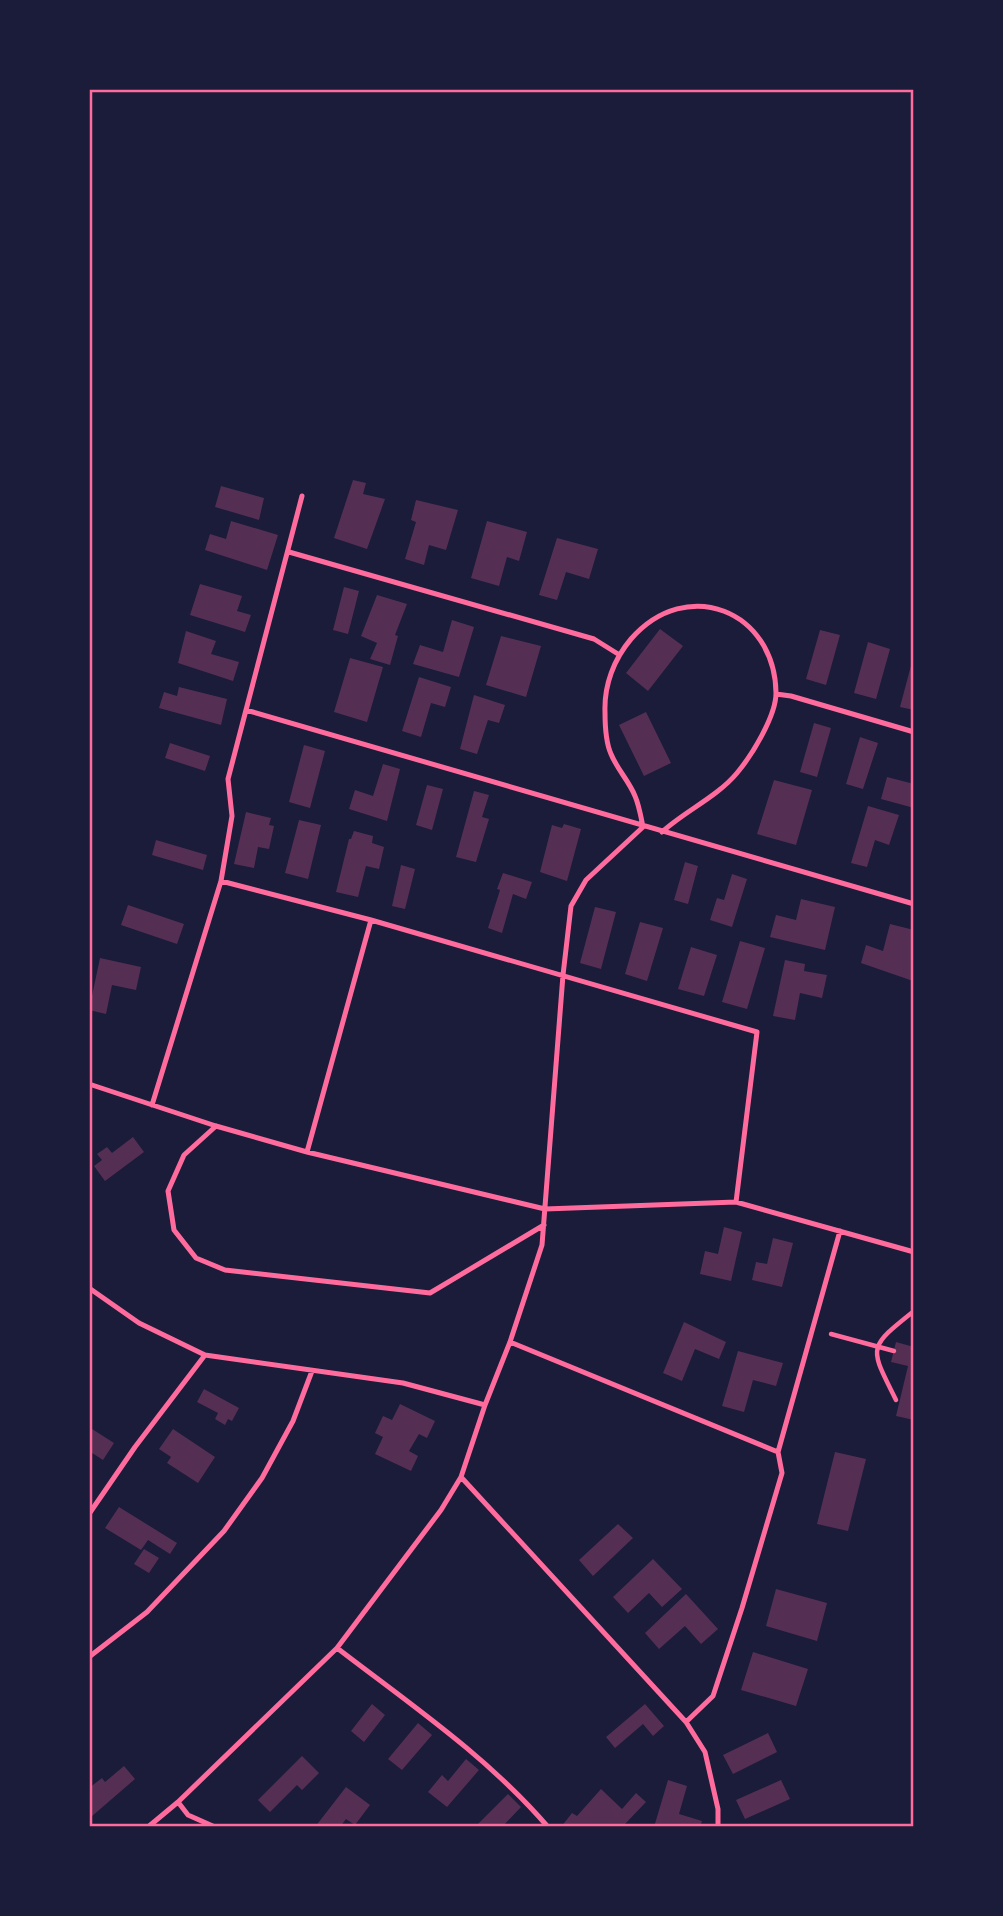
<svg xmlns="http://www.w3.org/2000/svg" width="1003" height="1916" font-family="'Space Grotesk',sans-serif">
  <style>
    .building { fill: #542f53 }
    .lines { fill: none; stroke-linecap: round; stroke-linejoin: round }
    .path { stroke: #ff6b9d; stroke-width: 4.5 }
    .service { stroke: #ff6b9d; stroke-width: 5 }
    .neatline { fill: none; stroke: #ff6b9d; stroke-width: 2.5 }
  </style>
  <rect width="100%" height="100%" fill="#1b1b3a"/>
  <path class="building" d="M 353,480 L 366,483 L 363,494 L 385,499 L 367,549 L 334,538 Z
    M 221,486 L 264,498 L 259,520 L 215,507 Z
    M 416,500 L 458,510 L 446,550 L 429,545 L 424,565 L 405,559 L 416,522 L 411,520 Z
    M 231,521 L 278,535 L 267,570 L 205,550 L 210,534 L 226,539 Z
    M 487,521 L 527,532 L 519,561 L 507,557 L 499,586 L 471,578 Z
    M 557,538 L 598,549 L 589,579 L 566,572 L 557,600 L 539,595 Z
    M 200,584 L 242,596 L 237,611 L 251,615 L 245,632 L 190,615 Z
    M 344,587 L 359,591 L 348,634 L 333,630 Z
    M 377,595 L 407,604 L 395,635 L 398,636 L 390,665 L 370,659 L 377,643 L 361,636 Z
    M 452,620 L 474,627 L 459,677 L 413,664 L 420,645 L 443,652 Z
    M 660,629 L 683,646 L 648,691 L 626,673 Z
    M 820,630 L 840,635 L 826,685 L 806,679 Z
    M 186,631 L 216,641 L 211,654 L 239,662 L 233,681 L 178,663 Z
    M 501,636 L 541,646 L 526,697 L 486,685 Z
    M 868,642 L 890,649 L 876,699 L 854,693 Z
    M 350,658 L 383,667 L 367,722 L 334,712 Z
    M 913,658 L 914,658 L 914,710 L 900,707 Z
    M 419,677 L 451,687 L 445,707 L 431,703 L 421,737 L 402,731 Z
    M 179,687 L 227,699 L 221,725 L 159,708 L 164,692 L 177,696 Z
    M 474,695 L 505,705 L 499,723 L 488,720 L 477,754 L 460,749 Z
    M 646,712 L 671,763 L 644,776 L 619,725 Z
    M 814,723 L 831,728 L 817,777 L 800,772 Z
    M 860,737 L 878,743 L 863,789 L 846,784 Z
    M 170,743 L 210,756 L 205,771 L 165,758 Z
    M 304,745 L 325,751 L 310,808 L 289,802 Z
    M 383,764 L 400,769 L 387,821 L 349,809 L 355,790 L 373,796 Z
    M 887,777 L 914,784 L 914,808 L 881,799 Z
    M 774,780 L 812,790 L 796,845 L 757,834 Z
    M 427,785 L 443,789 L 432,830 L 416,825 Z
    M 474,791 L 489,795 L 482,817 L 489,819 L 476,862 L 456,857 Z
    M 868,806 L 899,815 L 889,845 L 875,840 L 867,867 L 851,863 Z
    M 246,812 L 271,818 L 269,825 L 274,826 L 269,849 L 258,847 L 254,868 L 234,864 Z
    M 299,820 L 321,825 L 308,879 L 285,873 Z
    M 564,824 L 581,829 L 567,881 L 540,872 L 552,825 L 562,828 Z
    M 354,831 L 373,836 L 372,843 L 384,847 L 379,869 L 366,866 L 358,897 L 336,892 L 349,839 L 351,839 Z
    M 156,840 L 207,855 L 203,870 L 152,855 Z
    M 685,862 L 698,866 L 688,904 L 674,900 Z
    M 401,865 L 415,869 L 405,909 L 392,906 Z
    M 503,873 L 532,882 L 526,899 L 513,894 L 502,933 L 488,928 L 500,890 L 497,889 Z
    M 732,874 L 747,879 L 732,927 L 710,920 L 717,898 L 724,900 Z
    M 801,899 L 835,907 L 825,950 L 770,937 L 776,915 L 796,920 Z
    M 128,905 L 184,924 L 177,944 L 121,925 Z
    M 595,907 L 616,912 L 601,969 L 580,963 Z
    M 640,922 L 663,928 L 647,981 L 625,974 Z
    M 890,924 L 914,930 L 913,981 L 861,963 L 866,945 L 883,951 Z
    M 740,941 L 765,948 L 747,1009 L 722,1002 Z
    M 691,947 L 717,955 L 704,996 L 678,989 Z
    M 100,958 L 141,967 L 136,990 L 112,985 L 106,1014 L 89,1010 Z
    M 785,960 L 805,964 L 804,971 L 827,975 L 822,998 L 800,993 L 795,1020 L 773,1016 Z
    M 133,1137 L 144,1152 L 105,1181 L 94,1166 L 102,1160 L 97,1154 L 107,1147 L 112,1153 Z
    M 724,1227 L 742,1232 L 731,1281 L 700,1274 L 705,1251 L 718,1254 Z
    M 773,1238 L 793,1243 L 782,1287 L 752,1280 L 756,1262 L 767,1264 Z
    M 684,1322 L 726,1342 L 719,1359 L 695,1349 L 682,1381 L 663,1373 Z
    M 896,1342 L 914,1347 L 914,1420 L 896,1416 L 908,1366 L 891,1362 Z
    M 738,1351 L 783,1363 L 776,1386 L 753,1380 L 744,1412 L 722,1406 Z
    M 204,1389 L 239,1408 L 232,1421 L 228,1419 L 225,1425 L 215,1419 L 218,1413 L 197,1402 Z
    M 400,1404 L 435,1421 L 427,1438 L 419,1434 L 409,1451 L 418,1456 L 411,1471 L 375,1454 L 383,1437 L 375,1433 L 383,1416 L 392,1420 Z
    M 89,1427 L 114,1443 L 103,1460 L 89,1451 Z
    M 173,1429 L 215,1457 L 198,1483 L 167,1463 L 171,1457 L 159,1449 Z
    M 835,1452 L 866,1459 L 848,1531 L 817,1524 Z
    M 119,1507 L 177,1543 L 170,1554 L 148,1540 L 141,1550 L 105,1528 Z
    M 618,1524 L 633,1538 L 593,1576 L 579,1560 Z
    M 144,1549 L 159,1558 L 149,1573 L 134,1564 Z
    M 653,1559 L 682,1589 L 662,1607 L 649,1593 L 628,1613 L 613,1597 Z
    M 776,1589 L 827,1603 L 817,1641 L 766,1626 Z
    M 686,1594 L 718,1629 L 701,1644 L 685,1626 L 659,1649 L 645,1633 Z
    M 753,1652 L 808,1669 L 796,1706 L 741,1690 Z
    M 372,1704 L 385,1715 L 364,1742 L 351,1731 Z
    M 645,1704 L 664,1726 L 653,1736 L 643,1724 L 615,1748 L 606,1737 Z
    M 418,1723 L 432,1735 L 402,1770 L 388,1759 Z
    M 768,1733 L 777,1752 L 733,1774 L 723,1755 Z
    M 302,1756 L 319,1773 L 302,1790 L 297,1785 L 270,1812 L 258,1800 Z
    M 466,1759 L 479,1770 L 447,1807 L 428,1792 L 442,1775 L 448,1781 Z
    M 124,1766 L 135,1779 L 91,1817 L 89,1788 L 102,1778 L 105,1782 Z
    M 668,1780 L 687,1786 L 679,1814 L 702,1821 L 700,1827 L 654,1827 Z
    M 781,1780 L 790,1799 L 745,1819 L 736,1800 Z
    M 346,1787 L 370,1805 L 355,1825 L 346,1819 L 340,1827 L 315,1827 Z
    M 601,1789 L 622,1809 L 636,1793 L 646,1802 L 625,1824 L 628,1827 L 561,1827 L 572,1813 L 577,1816 Z
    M 508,1794 L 521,1807 L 502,1827 L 475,1827 Z"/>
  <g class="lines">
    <path class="path" d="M 831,1334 L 894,1351
      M 896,1400 C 870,1347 866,1349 914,1311"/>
    <path class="service" d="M 289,552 L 594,639 L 618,654
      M 776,694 L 791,696 L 914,732
      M 246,710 L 302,496
      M 662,832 C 685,811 717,797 737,773 C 752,755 776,716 776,693 C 775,611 687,575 631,639 C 614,659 604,685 605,712 C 605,724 606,743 611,754 C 617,769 629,781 635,796 C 639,805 641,817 643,827 L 586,880 L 571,906 L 563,975 L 542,1245 L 510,1342 L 485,1405 L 461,1477 L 686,1722 L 705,1752 L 718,1809 L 718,1827
      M 221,881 L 371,920 L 757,1032 L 736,1202
      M 89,1084 L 216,1126 L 307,1152 L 545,1209 L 736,1202 L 914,1252
      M 152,1105 L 221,881 L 232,816 L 228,779 L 246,710 L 914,904
      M 216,1126 L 184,1155 L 168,1191 L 174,1230 L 196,1258 L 225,1270 L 430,1293 L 544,1225
      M 307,1152 L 371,920
      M 89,1288 L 139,1323 L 205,1355 L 403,1383 L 485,1405
      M 510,1342 L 778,1452 L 840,1231
      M 89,1514 L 135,1447 L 205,1355
      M 337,1648 C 410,1704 488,1757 548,1827
      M 89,1657 L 147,1612 L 224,1531 L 262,1478 L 293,1421 L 312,1371
      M 686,1722 L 713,1696 L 742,1608 L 782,1473 L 778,1452
      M 178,1802 L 337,1648 L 441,1510 L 461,1477
      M 148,1827 L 178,1802 L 188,1815 L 215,1827"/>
  </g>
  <rect width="1003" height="1916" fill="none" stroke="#1b1b3a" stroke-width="182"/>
  <rect x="91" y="91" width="821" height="1734" class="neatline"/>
</svg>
